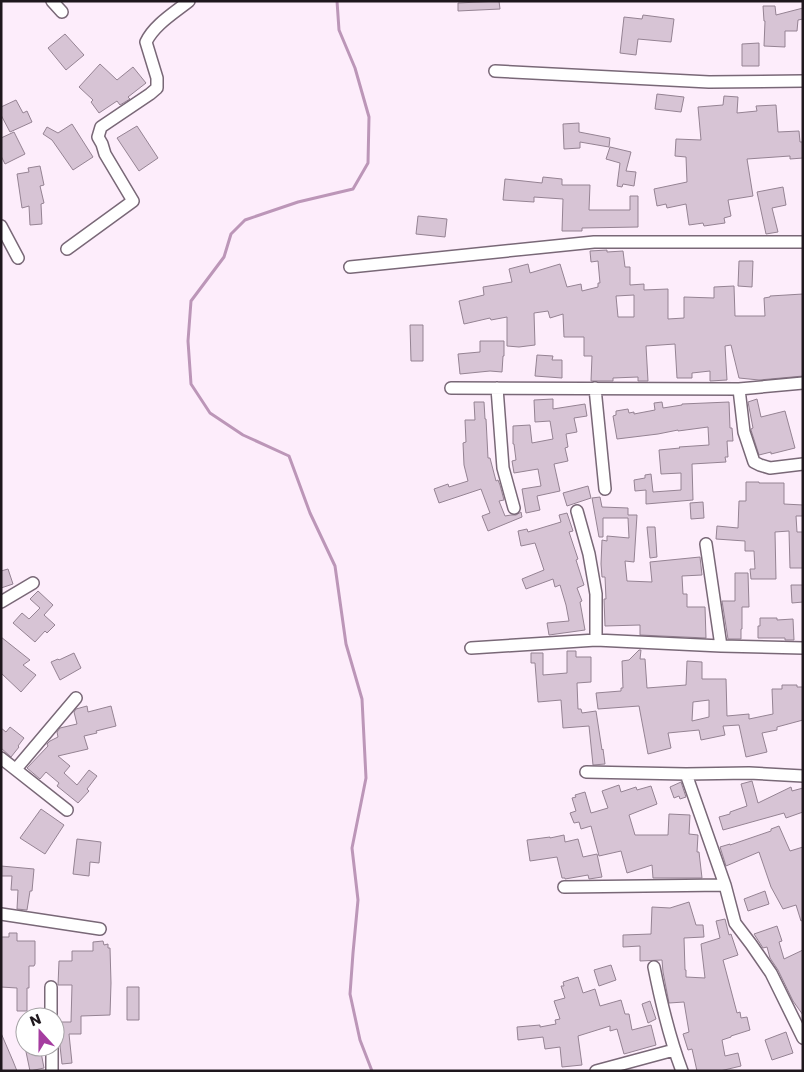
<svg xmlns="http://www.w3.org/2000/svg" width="804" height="1072" font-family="Poppins,sans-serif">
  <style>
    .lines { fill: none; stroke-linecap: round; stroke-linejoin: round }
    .stream { stroke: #bc96b8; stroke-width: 3 }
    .building { fill: #d7c4d5; stroke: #958393; fill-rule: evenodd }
    .street-casing { stroke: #796877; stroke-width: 14 }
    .street { stroke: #fff; stroke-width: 11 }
  </style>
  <rect width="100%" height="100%" fill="#fdedfb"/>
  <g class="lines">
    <path class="stream" d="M 337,1 L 339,30 L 355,68 L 369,117 L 368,163 L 353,189 L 298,202 L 245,220 L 231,234 L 224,257 L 191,301 L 188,341 L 191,384 L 210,413 L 243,435 L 289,456 L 310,513 L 335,566 L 346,644 L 362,699 L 366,778 L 352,848 L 358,900 L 353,953 L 350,994 L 360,1040 L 372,1071"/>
  </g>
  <path class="building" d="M 499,1 L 500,9 L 458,11 L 458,3 Z
    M 763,6 L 775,6 L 776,15 L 803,8 L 803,19 L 798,20 L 797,31 L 785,31 L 785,47 L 764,46 L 765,21 L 764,21 Z
    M 643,15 L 674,19 L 671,42 L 638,39 L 636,55 L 620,53 L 624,17 L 642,19 Z
    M 65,34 L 84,55 L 66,70 L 48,48 Z
    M 759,43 L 759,66 L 742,66 L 742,44 Z
    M 100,64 L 117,80 L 133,67 L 146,83 L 128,97 L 130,99 L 120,105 L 117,101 L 99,113 L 91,102 L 93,100 L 79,87 Z
    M 657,94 L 684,97 L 681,112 L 655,109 Z
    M 724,96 L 738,97 L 737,113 L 757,111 L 756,106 L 776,105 L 778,132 L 799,131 L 800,142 L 803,142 L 803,158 L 790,159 L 790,156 L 747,159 L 753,196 L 728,200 L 731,216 L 724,218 L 725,223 L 704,226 L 703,223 L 689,225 L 686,204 L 667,208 L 666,204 L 657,206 L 654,189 L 687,182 L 686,157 L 675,156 L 676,139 L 701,140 L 698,107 L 723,105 Z
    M 16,100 L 23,113 L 27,111 L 32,122 L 10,132 L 1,115 L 1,107 Z
    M 579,123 L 579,132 L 610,138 L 609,147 L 580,142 L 580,148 L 564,149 L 563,124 Z
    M 72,124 L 93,157 L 73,170 L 52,140 L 43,134 L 47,127 L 58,133 Z
    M 137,126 L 158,158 L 139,171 L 117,138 Z
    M 14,132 L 25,154 L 5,164 L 1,156 L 1,138 Z
    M 610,147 L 631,152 L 626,171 L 636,172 L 634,186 L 623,184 L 622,187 L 617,186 L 620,163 L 606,159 Z
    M 40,166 L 44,185 L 40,186 L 44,203 L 41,204 L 42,224 L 30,225 L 29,206 L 22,208 L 17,174 L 29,172 L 28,168 Z
    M 543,177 L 562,179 L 562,185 L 590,185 L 589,210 L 630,210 L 630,196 L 638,196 L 638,227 L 582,228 L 582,231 L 562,231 L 563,199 L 534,197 L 534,202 L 503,200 L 505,179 L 542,183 Z
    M 783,187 L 786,205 L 772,208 L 778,232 L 766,234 L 757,192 Z
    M 418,216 L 447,219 L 445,237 L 416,234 Z
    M 607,250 L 607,252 L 623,251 L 625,267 L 630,267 L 630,285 L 644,284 L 644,290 L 668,289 L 668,319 L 684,318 L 684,297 L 714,298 L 714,287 L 734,286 L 735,316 L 765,316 L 764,298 L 770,297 L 770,296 L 803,294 L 803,376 L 759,380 L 739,378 L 731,345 L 725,346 L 727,380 L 710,381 L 710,371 L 692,373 L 692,378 L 677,378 L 675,344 L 646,346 L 648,381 L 638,381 L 638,377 L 613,378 L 613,381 L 591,381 L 592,356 L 584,356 L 584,337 L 564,337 L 563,314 L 550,318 L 548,311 L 534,313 L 535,345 L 519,347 L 507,346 L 507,317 L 491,320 L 490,318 L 464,324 L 459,301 L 484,295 L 483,287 L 512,282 L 509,269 L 528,264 L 530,273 L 560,264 L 567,287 L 581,284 L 582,291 L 598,287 L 598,283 L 600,283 L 598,261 L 591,262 L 590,251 ZM 634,295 L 634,317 L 618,317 L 616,296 Z
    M 739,261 L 753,261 L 752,287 L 738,286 Z
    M 410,325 L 423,325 L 423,361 L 411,361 Z
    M 480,341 L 504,341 L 504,356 L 503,356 L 502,372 L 490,371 L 460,374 L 458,354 L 480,352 Z
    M 537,355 L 553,356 L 552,360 L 562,360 L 562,378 L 535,376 Z
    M 553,399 L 553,409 L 585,404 L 587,416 L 574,418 L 577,432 L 566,434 L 568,447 L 565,448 L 568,461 L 554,464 L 560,491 L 537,496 L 540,510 L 526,513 L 522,489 L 541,486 L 538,469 L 514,473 L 512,461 L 516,460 L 514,444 L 513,444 L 513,426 L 530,425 L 532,443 L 553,439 L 550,421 L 535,422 L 534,400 Z
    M 757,399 L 761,417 L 785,411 L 795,448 L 771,454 L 771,452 L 759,455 L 751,430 L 751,429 L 753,428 L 748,402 Z
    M 474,402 L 484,402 L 485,419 L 486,419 L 488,458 L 490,458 L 496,481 L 498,480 L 500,485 L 504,500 L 499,501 L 505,516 L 511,515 L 516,515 L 521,512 L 522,517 L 488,531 L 482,516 L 490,513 L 481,489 L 439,503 L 434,489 L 448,484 L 449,487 L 468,481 L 464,465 L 463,443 L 466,442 L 465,420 L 475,420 Z
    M 662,402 L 663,408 L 682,405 L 682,404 L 729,402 L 730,428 L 732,428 L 733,441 L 727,441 L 728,457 L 725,457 L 726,462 L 692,464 L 693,500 L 646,504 L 646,490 L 635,491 L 634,480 L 645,478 L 645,475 L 651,474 L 653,492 L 681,490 L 681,473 L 661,474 L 659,450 L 680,448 L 679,447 L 709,445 L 708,427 L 678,431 L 678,430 L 658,434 L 617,439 L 613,416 L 616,415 L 616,411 L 628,409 L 629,413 L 634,412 L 634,414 L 655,410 L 654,403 Z
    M 746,482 L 759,482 L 759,483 L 784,483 L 784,504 L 803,505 L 803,516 L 796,516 L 797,532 L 803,532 L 803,568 L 790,568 L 789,531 L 775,532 L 776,579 L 751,579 L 750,569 L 755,569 L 754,551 L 745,551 L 745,541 L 716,539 L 717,526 L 738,528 L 739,501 L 746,501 Z
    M 588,486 L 591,498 L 567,506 L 563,493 Z
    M 600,497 L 602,507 L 628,508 L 628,515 L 637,515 L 634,562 L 625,561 L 627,581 L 652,582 L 650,562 L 700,557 L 702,575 L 682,576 L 683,594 L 687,594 L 687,607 L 705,607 L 706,638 L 640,635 L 640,625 L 605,626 L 604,599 L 606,599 L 605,577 L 602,577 L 601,564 L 602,540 L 607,541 L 607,536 L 629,538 L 628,518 L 603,518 L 603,537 L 599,537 L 592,498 Z
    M 703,502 L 704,518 L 691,519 L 690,503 Z
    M 567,513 L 573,531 L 569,532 L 578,559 L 576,560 L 584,585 L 577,588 L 582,601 L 580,602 L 585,630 L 549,635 L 547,623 L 569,621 L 566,605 L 560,585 L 555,587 L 553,579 L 526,589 L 522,579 L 544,570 L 535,543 L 521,546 L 518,531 L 527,529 L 528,532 L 561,522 L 559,515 Z
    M 647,527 L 655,527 L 657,557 L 650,558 Z
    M 8,569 L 13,584 L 1,588 L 1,571 Z
    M 735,573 L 748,573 L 749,607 L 742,607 L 742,629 L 741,629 L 741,639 L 728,639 L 722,601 L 735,601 Z
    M 791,585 L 803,585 L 803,602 L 792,603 Z
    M 38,591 L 53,605 L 44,615 L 55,625 L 47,633 L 45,631 L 35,642 L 13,623 L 22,613 L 29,619 L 40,608 L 30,599 Z
    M 760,618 L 777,618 L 777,620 L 793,619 L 794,640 L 785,640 L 785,638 L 758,638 L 758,626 L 760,626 Z
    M 1,637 L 30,660 L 23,665 L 36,675 L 21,692 L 1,673 Z
    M 639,650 L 641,650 L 640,659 L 645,659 L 647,688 L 686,685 L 687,661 L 702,662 L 702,679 L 726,679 L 727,716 L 749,714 L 749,719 L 773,714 L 772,689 L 782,689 L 782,685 L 797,685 L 797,687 L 803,687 L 803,720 L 777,727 L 777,730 L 762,733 L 767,752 L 746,757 L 739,725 L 723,726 L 725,735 L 701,740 L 699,730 L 668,733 L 671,748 L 648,754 L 639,706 L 598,709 L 596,693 L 621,691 L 621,688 L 623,688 L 622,661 L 629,660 ZM 709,700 L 709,717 L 692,721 L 693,702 Z
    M 567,651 L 576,651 L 576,657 L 591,657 L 591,682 L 577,683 L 578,709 L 581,709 L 582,713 L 596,711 L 602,750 L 603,749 L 605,764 L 593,765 L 589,726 L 563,728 L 561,700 L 538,702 L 535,663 L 531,663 L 531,653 L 543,653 L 543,675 L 567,673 Z
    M 74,653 L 81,668 L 60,680 L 51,662 L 58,659 L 59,660 Z
    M 87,706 L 88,712 L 111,706 L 116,726 L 96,731 L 97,733 L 84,736 L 88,749 L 58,756 L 70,766 L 64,773 L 77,785 L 89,770 L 97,776 L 87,789 L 89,791 L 78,803 L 57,786 L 59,783 L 46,772 L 40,779 L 27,768 L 48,746 L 47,744 L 50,741 L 58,737 L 57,732 L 60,728 L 77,724 L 74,712 L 76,709 Z
    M 10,727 L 24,738 L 18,746 L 19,747 L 11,757 L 1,748 L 1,728 L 6,732 Z
    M 752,781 L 758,803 L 791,787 L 792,791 L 803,788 L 803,812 L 786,818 L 784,813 L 723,830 L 719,817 L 730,814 L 730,812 L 747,806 L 741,784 Z
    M 681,782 L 686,797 L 680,799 L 679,796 L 674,798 L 670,787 Z
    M 619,785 L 621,792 L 636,787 L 637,790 L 651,786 L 657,804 L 629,815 L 635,835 L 668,835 L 669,814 L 690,815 L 689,834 L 698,835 L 697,852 L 699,852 L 702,878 L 653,878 L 652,865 L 627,873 L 621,851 L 599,856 L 591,826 L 581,829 L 579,822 L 574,823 L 570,813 L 576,811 L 572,798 L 576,797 L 575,795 L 585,792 L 591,813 L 608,808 L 602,791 Z
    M 41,809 L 64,825 L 45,854 L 20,838 Z
    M 779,826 L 790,851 L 803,847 L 803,920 L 801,921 L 796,905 L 783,909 L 771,887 L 759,852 L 726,866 L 720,847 L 730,844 L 730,845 L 771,831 L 771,829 Z
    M 564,835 L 565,842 L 578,839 L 583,857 L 597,854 L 602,877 L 589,879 L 588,875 L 565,879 L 565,878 L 562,878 L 557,857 L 530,861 L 527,840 L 550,837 L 550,838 Z
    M 77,839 L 101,842 L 99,863 L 90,862 L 89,876 L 73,874 Z
    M 1,866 L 34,869 L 32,891 L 30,891 L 27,910 L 17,909 L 18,890 L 11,890 L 12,876 L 1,876 Z
    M 765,891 L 769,904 L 748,911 L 744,899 Z
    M 689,902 L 696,925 L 703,925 L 704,937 L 684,938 L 685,970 L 686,970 L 686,977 L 705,978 L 701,944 L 720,938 L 716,921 L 725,919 L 729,935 L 731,934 L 738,955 L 723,960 L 737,1013 L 740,1012 L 741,1018 L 747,1017 L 750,1030 L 731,1036 L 731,1037 L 722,1040 L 725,1056 L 738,1053 L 741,1066 L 720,1071 L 697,1071 L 692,1049 L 688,1050 L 683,1034 L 689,1032 L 684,1002 L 669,1003 L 663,972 L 662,960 L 640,961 L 640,946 L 623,947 L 623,935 L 651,934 L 652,907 L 670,908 Z
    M 777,926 L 782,941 L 779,942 L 784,959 L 803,950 L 803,1015 L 793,1001 L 778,970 L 770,958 L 767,947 L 763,948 L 754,934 Z
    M 9,933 L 17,933 L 17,941 L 35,941 L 35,964 L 34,966 L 29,966 L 29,988 L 27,988 L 27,1011 L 17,1011 L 17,988 L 1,987 L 1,937 L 9,937 Z
    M 103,941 L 104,945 L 108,944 L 108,948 L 110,948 L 111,983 L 110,1015 L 81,1016 L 81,1034 L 69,1034 L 72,1063 L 62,1064 L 59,1037 L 58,1037 L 57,1022 L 71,1022 L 72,985 L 58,985 L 59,961 L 72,961 L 72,951 L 93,951 L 93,942 Z
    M 611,965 L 616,980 L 599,986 L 594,970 Z
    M 578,977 L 583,993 L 595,989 L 600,1006 L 621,1000 L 625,1014 L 629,1014 L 632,1030 L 651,1025 L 656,1045 L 624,1054 L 617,1029 L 610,1031 L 610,1026 L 578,1036 L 582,1065 L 562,1067 L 560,1047 L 545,1049 L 543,1037 L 518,1040 L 517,1027 L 540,1025 L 540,1027 L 556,1024 L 555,1020 L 560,1019 L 554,1001 L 565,998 L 561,986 L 564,986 L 563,982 Z
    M 127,987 L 139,987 L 139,1020 L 127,1020 Z
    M 650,1001 L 656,1019 L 648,1023 L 642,1004 Z
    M 786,1032 L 793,1053 L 772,1060 L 765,1040 Z
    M 1,1033 L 13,1061 L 17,1071 L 1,1071 Z
    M 25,1047 L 40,1047 L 44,1068 L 30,1071 Z"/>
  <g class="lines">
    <defs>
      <path id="street" d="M 52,1 L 62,12
        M 495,71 L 709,82 L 803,81
        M 1,226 L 18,258
        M 67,249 L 133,201 L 105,154 L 102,144 L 98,137 L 101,127 L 150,94 L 157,88 L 157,78 L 146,42 C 154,25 174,13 189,1
        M 350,267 L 594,242 L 803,242
        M 451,388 L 739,389 L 803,383
        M 497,388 L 503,468 L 514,508
        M 595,388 L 605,489
        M 739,389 L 744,432 L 754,462 L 760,465 L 770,468 L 803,464
        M 577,511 L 589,554 L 596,594 L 596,640
        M 706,544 L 721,646
        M 1,602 L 33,583
        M 471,648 L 596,640 L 721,646 L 803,648
        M 1,758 L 67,810
        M 16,769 L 76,698
        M 586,772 L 686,774 L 749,773 L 803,776
        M 686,774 L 725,885 L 735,923 L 751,944 L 771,973 L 803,1038
        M 564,887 L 725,885
        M 1,914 L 100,929
        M 654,967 C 661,1002 669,1037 682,1071
        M 51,987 L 51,1017
        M 52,1047 L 52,1071
        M 596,1071 L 674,1050"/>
    </defs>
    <use href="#street" class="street-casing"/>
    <use href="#street" class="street"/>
  </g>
  <rect width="804" height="1072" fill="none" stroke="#1e171d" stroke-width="5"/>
  <g transform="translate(40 1032) rotate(339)"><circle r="24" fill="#ffffff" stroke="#a5a2a5"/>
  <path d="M0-4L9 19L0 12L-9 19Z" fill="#a53da0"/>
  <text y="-8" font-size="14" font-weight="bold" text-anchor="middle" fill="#1e171d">N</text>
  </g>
</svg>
